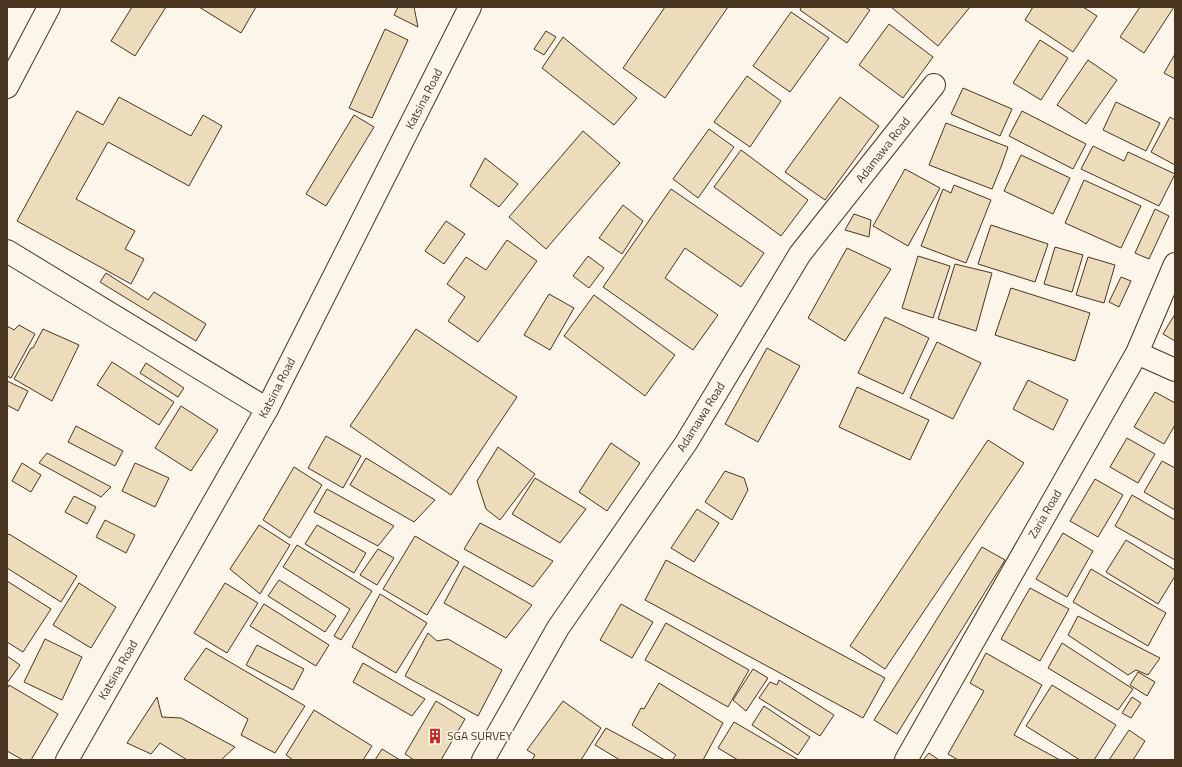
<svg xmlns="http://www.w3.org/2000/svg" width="1182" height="767" font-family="'Titillium Web',sans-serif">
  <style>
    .building { fill: #ecdcbc; stroke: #4a3520 }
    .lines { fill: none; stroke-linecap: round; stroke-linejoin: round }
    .minor-casing { stroke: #4a3520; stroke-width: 24 }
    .tertiary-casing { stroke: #4a3520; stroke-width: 24 }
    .minor { stroke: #fbf6e9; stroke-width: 22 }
    .tertiary { stroke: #fbf6e9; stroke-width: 22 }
    .labels { text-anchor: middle; stroke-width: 3; stroke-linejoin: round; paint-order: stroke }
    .street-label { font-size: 12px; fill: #4a3520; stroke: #fbf6e9 }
    .poi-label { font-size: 12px; fill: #4a3520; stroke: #fbf6e9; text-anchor: start }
  </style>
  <rect width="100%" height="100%" fill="#fbf6e9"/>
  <path class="building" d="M 132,7 L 166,7 L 135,56 L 111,41 Z
    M 199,7 L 256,7 L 241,33 Z
    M 398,7 L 414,7 L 418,27 L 394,15 Z
    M 665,7 L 728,7 L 665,98 L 623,68 Z
    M 801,7 L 865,7 L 870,10 L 847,43 L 800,10 Z
    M 891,7 L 970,7 L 938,46 Z
    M 1033,7 L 1083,7 L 1097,16 L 1073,52 L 1025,20 Z
    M 1140,7 L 1174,7 L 1144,53 L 1120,37 Z
    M 791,12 L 829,38 L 790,92 L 753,66 Z
    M 889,24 L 933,57 L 903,98 L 859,65 Z
    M 385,29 L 408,40 L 372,118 L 349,108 Z
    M 546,31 L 556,37 L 544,55 L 534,49 Z
    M 563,37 L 637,98 L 614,125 L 542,68 Z
    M 1040,40 L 1068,58 L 1041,100 L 1013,83 Z
    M 1175,54 L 1175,79 L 1164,73 Z
    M 1088,60 L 1117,80 L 1086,124 L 1057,105 Z
    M 747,76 L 781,101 L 750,147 L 714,122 Z
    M 963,88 L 1012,109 L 1000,136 L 951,114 Z
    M 119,97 L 191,136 L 203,115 L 222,126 L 189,186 L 108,142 L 76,199 L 135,231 L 125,249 L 144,259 L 131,284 L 17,221 L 77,111 L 103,125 Z
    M 840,97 L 879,126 L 825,200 L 785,172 Z
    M 1116,102 L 1160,123 L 1146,151 L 1103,130 Z
    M 1022,111 L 1086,144 L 1073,169 L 1009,136 Z
    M 354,115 L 374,127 L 326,206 L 306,194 Z
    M 1170,117 L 1175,120 L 1175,165 L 1151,152 Z
    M 946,123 L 1008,147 L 1001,167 L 992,189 L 929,165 Z
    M 709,129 L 734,147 L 698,198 L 673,179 Z
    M 583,131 L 620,163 L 546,249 L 509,217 Z
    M 1093,146 L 1124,161 L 1128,152 L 1175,174 L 1159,206 L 1081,169 Z
    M 741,150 L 808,200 L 781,236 L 714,187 Z
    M 1021,155 L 1070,178 L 1053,214 L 1004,191 Z
    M 485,158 L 518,184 L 499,207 L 470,186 Z
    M 905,169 L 940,188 L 908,246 L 873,226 Z
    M 1084,180 L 1141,206 L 1121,248 L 1065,223 Z
    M 954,185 L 991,200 L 966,263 L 921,246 L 943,189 L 951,193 Z
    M 671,189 L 764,253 L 741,287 L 685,248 L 665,278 L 718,315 L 693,350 L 603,287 Z
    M 623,205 L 643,221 L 622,254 L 599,238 Z
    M 1155,209 L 1169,216 L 1149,259 L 1135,253 Z
    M 854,214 L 871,220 L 869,237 L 845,230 Z
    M 446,221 L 465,234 L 444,264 L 425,251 Z
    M 991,225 L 1048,244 L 1035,282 L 978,264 Z
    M 507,240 L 537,261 L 478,342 L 448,321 L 465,297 L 447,284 L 466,257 L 486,270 Z
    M 1055,247 L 1083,255 L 1072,292 L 1044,284 Z
    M 847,248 L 891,269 L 845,341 L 808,318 Z
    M 588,256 L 604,268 L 589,288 L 573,276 Z
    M 918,256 L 950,266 L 933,318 L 902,308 Z
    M 1088,257 L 1115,265 L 1104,303 L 1076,295 Z
    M 955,264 L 992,273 L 976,331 L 938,319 Z
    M 106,273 L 148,300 L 154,292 L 206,324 L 196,341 L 100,282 Z
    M 1121,277 L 1131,281 L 1119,307 L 1109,302 Z
    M 1011,288 L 1090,313 L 1075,361 L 995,335 Z
    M 549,294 L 574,308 L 550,350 L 524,335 Z
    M 594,295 L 675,355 L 645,396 L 564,336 Z
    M 1175,314 L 1175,341 L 1163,334 Z
    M 885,317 L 929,338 L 903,394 L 858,373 Z
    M 19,325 L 35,334 L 11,378 L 7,376 L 7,326 L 14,330 Z
    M 43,329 L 79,345 L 52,401 L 14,379 L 31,348 L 33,348 Z
    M 416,329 L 517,397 L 451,495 L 350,426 Z
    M 937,342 L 981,363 L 953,419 L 910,398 Z
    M 767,348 L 800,366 L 758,442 L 725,424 Z
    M 112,362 L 174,402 L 159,425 L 97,385 Z
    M 146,363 L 184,388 L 178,397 L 140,373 Z
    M 1028,380 L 1068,400 L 1053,430 L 1013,409 Z
    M 7,381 L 28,391 L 18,411 L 7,405 Z
    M 857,387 L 929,420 L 910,460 L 839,427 Z
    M 1155,392 L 1175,403 L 1175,425 L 1164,444 L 1134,427 Z
    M 181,406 L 218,430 L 191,471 L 155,448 Z
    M 76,426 L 123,451 L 115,466 L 68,442 Z
    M 326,436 L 361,456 L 343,488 L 308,468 Z
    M 1127,438 L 1155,454 L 1138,483 L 1110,467 Z
    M 988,440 L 1024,463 L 885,669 L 850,646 Z
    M 611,443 L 640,463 L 607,511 L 579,492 Z
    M 498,447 L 535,474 L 500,520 L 486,509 L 477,481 Z
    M 47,453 L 111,487 L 101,497 L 39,463 Z
    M 366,458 L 435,500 L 414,522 L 350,485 Z
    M 1162,461 L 1175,468 L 1175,510 L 1144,492 Z
    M 22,463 L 41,475 L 31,492 L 12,481 Z
    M 135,463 L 169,478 L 155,507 L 122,491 Z
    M 294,467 L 322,485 L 290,538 L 263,520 Z
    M 725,471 L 744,478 L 748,490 L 732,520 L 705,502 Z
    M 535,478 L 586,509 L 560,543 L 512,514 Z
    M 1095,479 L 1123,495 L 1098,537 L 1070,521 Z
    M 327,489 L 394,526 L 378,546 L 314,512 Z
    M 1132,495 L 1175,520 L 1175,560 L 1115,526 Z
    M 74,496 L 96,507 L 87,524 L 65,512 Z
    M 697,509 L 719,523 L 694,562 L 671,548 Z
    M 105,520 L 135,535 L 126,553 L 96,537 Z
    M 480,523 L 553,561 L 533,587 L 464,549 Z
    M 259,525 L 290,545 L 260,594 L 230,569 Z
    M 317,525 L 366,553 L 354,573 L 305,544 Z
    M 1063,533 L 1093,551 L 1067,597 L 1036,579 Z
    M 9,534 L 77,576 L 61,602 L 7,568 L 7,536 Z
    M 415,536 L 459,562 L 427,615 L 383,589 Z
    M 1126,540 L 1175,570 L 1175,576 L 1158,604 L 1106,572 Z
    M 297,545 L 372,591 L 341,640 L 334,636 L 350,609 L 283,567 Z
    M 982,547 L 1005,560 L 897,734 L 874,720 Z
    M 378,549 L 394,558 L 377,585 L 360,575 Z
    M 666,560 L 885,678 L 863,718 L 645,600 Z
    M 464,566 L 532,605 L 506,638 L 444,603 Z
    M 1091,569 L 1166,613 L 1148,646 L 1073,602 Z
    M 279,580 L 336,616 L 325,632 L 268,596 Z
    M 7,581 L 51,609 L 23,652 L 7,642 Z
    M 79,583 L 116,607 L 91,648 L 53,625 Z
    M 225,583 L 258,603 L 227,653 L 194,633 Z
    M 1030,588 L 1069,609 L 1040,661 L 1001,639 Z
    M 380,594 L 427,623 L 396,673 L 352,647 Z
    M 264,604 L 329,645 L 316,666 L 250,626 Z
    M 621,604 L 653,622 L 632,658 L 600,640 Z
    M 1078,616 L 1160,658 L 1148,675 L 1136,670 L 1128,675 L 1068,635 Z
    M 666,623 L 749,670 L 728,707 L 645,660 Z
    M 428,633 L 437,641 L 448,639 L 502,670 L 478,716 L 405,676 Z
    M 45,639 L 82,657 L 62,700 L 24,682 Z
    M 1062,643 L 1133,689 L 1118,710 L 1048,668 Z
    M 257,645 L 304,669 L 293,690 L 246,665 Z
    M 206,648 L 305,706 L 275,753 L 241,735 L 248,719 L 184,679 Z
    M 986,653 L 1042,685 L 1014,735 L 1060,760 L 958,760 L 948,754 L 984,691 L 970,683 Z
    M 7,656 L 20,665 L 7,683 Z
    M 363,663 L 425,699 L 412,716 L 353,682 Z
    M 753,669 L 768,678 L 746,711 L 733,700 Z
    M 1138,672 L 1155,682 L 1147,696 L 1130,685 Z
    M 779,680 L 834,715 L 820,736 L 759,698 L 770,682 L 777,685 Z
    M 659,683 L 723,723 L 703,760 L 675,760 L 673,759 L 676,755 L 632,725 L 641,708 L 644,709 Z
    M 9,685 L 58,714 L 31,760 L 23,760 L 7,751 L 7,689 Z
    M 1052,685 L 1116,725 L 1094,760 L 1080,760 L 1026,726 Z
    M 157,697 L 162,717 L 181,718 L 235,747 L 221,760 L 187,760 L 160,743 L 151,754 L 127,743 Z
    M 1132,697 L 1141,703 L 1131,718 L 1122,713 Z
    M 436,701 L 465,719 L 441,760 L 414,760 L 405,754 Z
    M 563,701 L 601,728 L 581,760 L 532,760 L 535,755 L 527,750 Z
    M 764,706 L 810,737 L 798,755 L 752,725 Z
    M 314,710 L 372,746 L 363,760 L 293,760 L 286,755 Z
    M 734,722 L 799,760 L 738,760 L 718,748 Z
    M 606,728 L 665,760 L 620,760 L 595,745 Z
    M 1129,730 L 1145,741 L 1133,760 L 1109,760 Z
    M 382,749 L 400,760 L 375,760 Z
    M 929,753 L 939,760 L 923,760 Z"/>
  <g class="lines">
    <defs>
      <path id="minor" d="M 7,87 L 49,7
        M 7,251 L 267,409
        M 1137,353 L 1175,370
        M 483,760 L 558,628 L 686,443 L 800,254 L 934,85
        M 906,760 L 1137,353 L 1175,264"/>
      <path id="tertiary" d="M 67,760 L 267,409 L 470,7"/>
    </defs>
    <use href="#minor" class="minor-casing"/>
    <use href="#tertiary" class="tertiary-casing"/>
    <use href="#minor" class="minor"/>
    <use href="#tertiary" class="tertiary"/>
  </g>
  <defs>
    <symbol id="building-bare" viewBox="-9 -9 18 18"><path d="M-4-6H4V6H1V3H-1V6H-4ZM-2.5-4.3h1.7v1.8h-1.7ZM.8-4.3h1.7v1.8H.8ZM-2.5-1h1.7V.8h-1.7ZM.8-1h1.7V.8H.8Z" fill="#c62828" stroke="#fbf6e9" stroke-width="2.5" paint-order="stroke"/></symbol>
  </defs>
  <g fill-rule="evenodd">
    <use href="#building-bare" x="424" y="725" width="22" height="22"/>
  </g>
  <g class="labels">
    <g class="street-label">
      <text transform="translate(424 99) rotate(-63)" y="4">Katsina Road</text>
      <text transform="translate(883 150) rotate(-52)" y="4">Adamawa Road</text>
      <text transform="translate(277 388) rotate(-63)" y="4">Katsina Road</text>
      <text transform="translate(701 417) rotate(-58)" y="4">Adamawa Road</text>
      <text transform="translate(1045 514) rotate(-60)" y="4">Zaria Road</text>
      <text transform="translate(118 670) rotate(-60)" y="4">Katsina Road</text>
    </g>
    <g class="poi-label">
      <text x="447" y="740">SGA SURVEY</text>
    </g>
  </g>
  <rect width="1182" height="767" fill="none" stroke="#4a3520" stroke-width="16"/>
</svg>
